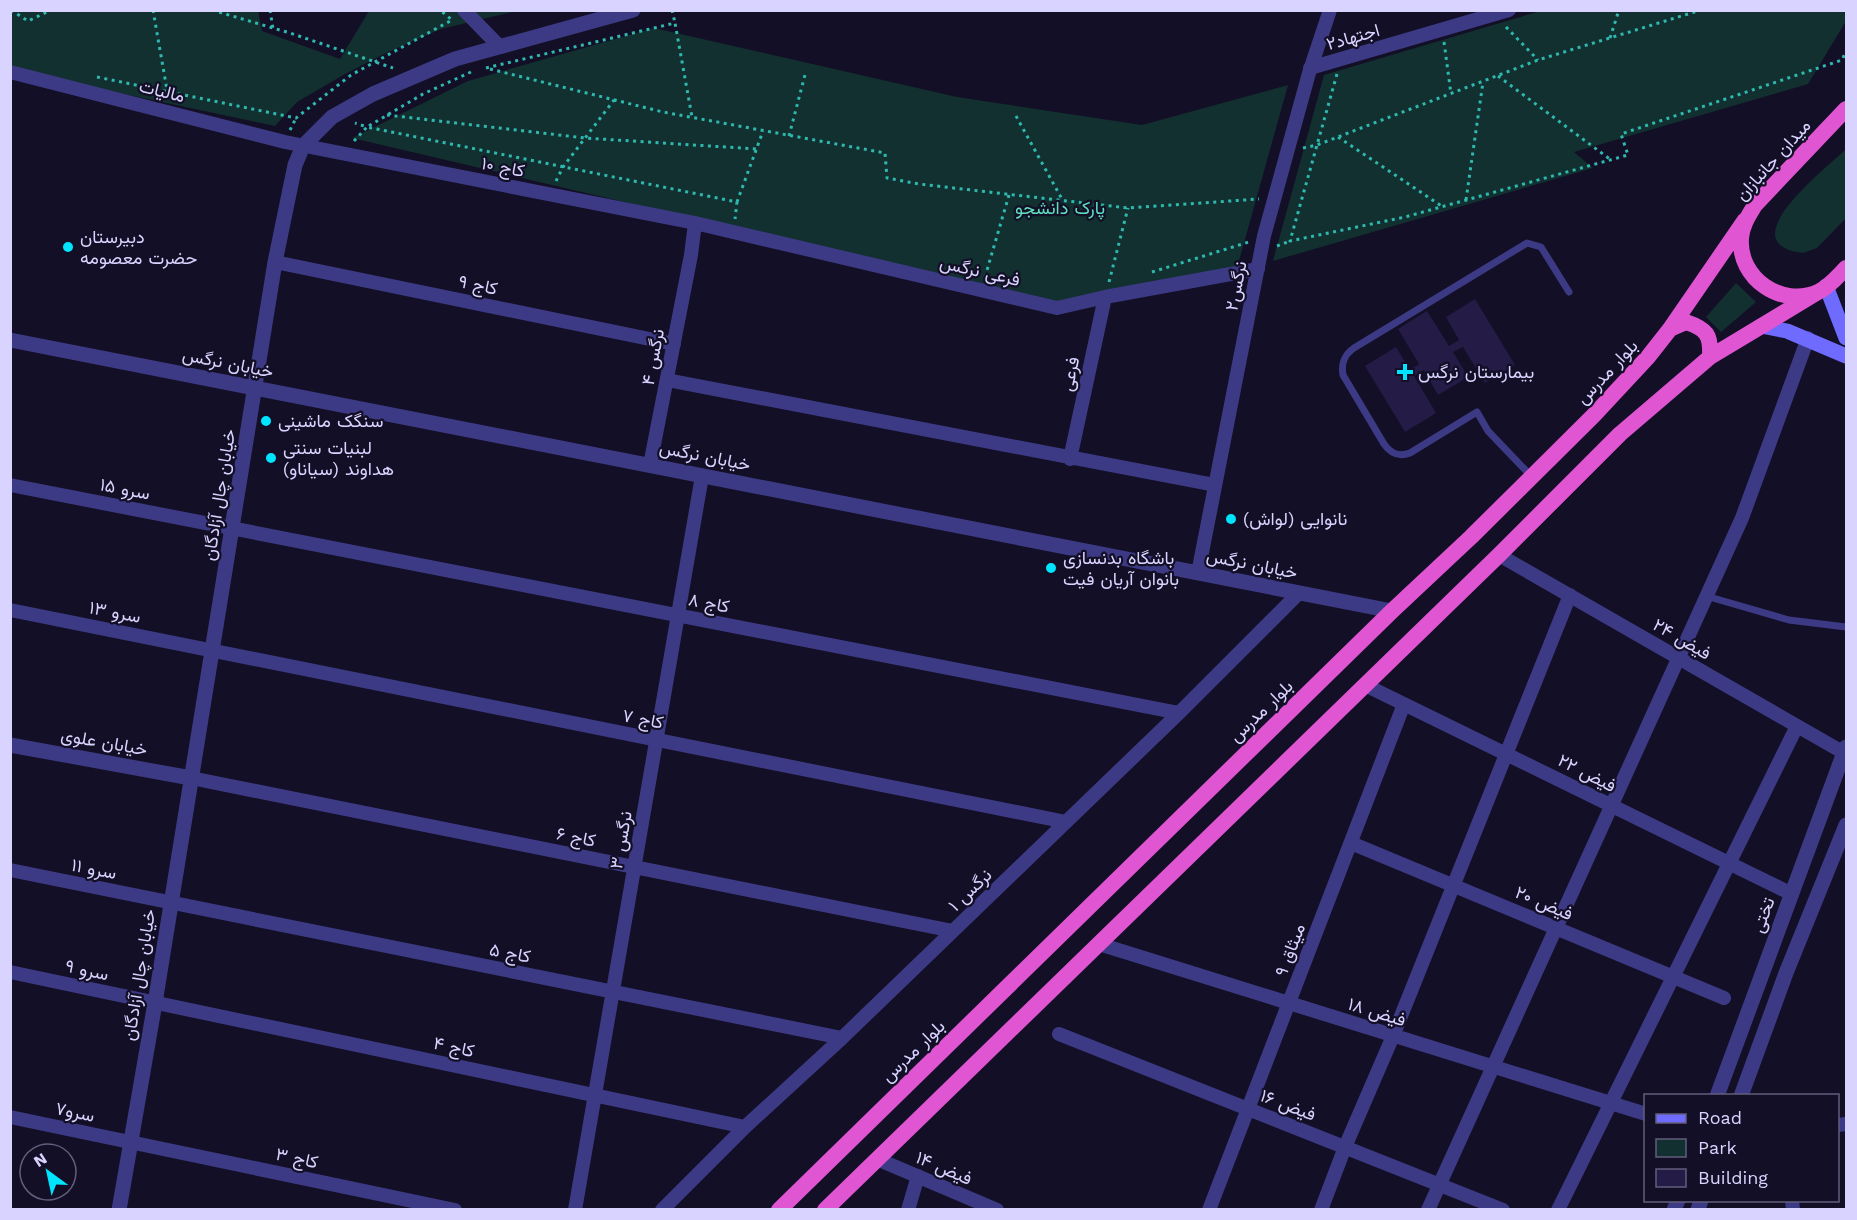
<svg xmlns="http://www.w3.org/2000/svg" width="1857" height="1220" font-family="'Work Sans',Vazirmatn,sans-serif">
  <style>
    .green { fill: #12302f }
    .building { fill: #241b47 }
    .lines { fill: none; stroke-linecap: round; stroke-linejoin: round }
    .path { stroke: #2fb8b0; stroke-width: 3; stroke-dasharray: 3 4.5; stroke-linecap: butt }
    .service { stroke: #3d3a85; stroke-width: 7 }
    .minor { stroke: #3d3a85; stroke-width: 14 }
    .tertiary { stroke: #3d3a85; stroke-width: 15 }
    .secondary { stroke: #6f6bff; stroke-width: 15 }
    .trunk { stroke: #e055d1; stroke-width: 16 }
    .poi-dot { fill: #00e5ff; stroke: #130f26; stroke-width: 2 }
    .labels { text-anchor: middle; stroke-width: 4.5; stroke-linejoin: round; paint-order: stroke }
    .street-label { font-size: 18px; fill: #d9d4ff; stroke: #130f26 }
    .park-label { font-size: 18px; fill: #5fe0c0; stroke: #130f26 }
    .poi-label { font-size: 18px; fill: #d9d4ff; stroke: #130f26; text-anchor: start }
  </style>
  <rect width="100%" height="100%" fill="#130f26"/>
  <path class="green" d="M 11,11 L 258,11 L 262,31 L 340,59 L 369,11 L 516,11 L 441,29 L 386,53 L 345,74 L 297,102 L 275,126 L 11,70 Z
    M 1540,11 L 1844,10 L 1846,21 L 1808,84 L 1574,152 L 1593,168 L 1273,261 L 1324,75 Z
    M 654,28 L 957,97 L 1142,125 L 1288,85 L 1237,268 L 1059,304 L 352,138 L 468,81 Z
    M 1846,149 L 1846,218 L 1817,248 L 1803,253 C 1727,244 1828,167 1846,149 Z
    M 1736,283 L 1756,302 L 1721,332 L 1706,317 Z"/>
  <path class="building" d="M 1475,299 L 1515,365 L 1485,383 L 1463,347 L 1453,352 L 1468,377 L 1438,395 L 1424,370 L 1414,376 L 1436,413 L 1405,432 L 1365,366 L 1396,347 L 1410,370 L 1419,364 L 1398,329 L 1427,311 L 1449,346 L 1459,340 L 1446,317 Z"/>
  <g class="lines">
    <path class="path" d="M 11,10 L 28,21 L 51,10
      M 153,10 L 167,90
      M 212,10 L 290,33 L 393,68
      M 270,10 L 273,29
      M 672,10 L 675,23
      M 1845,10 L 1846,11
      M 1506,27 L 1538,60
      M 1610,38 L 1619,10
      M 1444,42 L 1451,94
      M 486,68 L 675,23 L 692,117
      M 490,69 L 663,112 L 885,153 L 887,178 L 919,184 L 1128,208 L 1259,199
      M 471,72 L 423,94 L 367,127 L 737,202 L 735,219
      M 1337,74 L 1290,241 L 1405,217 L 1628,155 L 1621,134 L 1842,60 L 1846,51
      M 1498,76 L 1611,160
      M 97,77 L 296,118 L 351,75 L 452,20 L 440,10
      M 387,115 L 585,138 L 756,149
      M 1016,116 L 1063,201
      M 290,130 L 296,118
      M 789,136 L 806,71
      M 1338,137 L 1443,207
      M 354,141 L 367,127 L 355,123
      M 1303,148 L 1317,145 L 1538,60 L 1701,10
      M 556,181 L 563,167 L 614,100
      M 1466,200 L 1483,82
      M 737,202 L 763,131
      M 1277,246 L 1290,241
      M 1152,272 L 1249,242
      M 985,277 L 1009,195
      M 1109,282 L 1128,208"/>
    <path class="service" d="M 1532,477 L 1488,431 L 1477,412 L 1410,453 C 1399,457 1391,454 1384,444 L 1343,375 C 1341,363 1344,355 1354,348 L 1527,243 L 1541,247 L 1569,292
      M 1706,596 L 1789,620 L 1846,627"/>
    <path class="minor" d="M 464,10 L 500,47
      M 1310,68 L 1509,10
      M 10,72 L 285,142 L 695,223 L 1057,308 L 1105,297 L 1258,269
      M 275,262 L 674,344
      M 667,380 L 1215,485
      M 1070,459 L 1105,297
      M 650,465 L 691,255 L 695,223
      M 10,485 L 1179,713
      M 1499,555 L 1846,754
      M 1198,573 L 1264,236 L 1309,73 L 1330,10
      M 10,610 L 1066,822
      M 1365,685 L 1792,894
      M 191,778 L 953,931
      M 1351,843 L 1724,998
      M 10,870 L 842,1038
      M 1099,944 L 1646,1114
      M 10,972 L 745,1127
      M 1059,1034 L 1503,1210
      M 10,1117 L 455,1210
      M 1838,1125 L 1846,1124
      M 877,1159 L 997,1210
      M 1792,1200 L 1793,1210
      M 575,1210 L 702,476
      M 662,1210 L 745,1127 L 842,1038 L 1179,713 L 1299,593
      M 908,1210 L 918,1176
      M 1209,1210 L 1404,704
      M 1321,1210 L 1345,1147 L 1393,1036 L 1570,595
      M 1428,1210 L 1742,518 L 1808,338
      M 1558,1210 L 1797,726"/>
    <path class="tertiary" d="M 10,340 L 1392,611
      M 10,745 L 191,778
      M 1717,1096 L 1846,747
      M 1741,1096 L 1786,973 L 1846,825
      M 119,1210 L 155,1003 L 275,262 L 295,165 L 303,146 L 332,117 L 373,94 L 455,59 L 633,10
      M 1674,1210 L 1678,1200
      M 1698,1210 L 1701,1200"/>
    <path class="secondary" d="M 1826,286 L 1846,338
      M 1761,326 L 1787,331 L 1846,356"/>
    <path class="trunk" d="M 1846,109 L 1755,205 C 1749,215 1742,225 1741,238 C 1738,279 1782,308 1818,292 C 1829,287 1838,276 1846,268
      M 1670,329 L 1686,322 C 1707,329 1711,335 1710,357
      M 779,1210 L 1392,611 L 1471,537 L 1594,415 L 1648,357 L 1670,329 L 1745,220
      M 825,1210 L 1499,555 L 1620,434 L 1710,357 L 1818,292"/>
  </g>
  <g class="poi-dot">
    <circle cx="68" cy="247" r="6"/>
    <path d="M1402 363h6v6h6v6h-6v6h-6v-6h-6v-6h6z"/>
    <circle cx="266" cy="421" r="6"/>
    <circle cx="271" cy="458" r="6"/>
    <circle cx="1231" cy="519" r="6"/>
    <circle cx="1051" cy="568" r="6"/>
  </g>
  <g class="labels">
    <g class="street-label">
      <text transform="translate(1353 37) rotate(-16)" y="6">اجتهاد۲</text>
      <text transform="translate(162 91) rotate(14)" y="6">مالیات</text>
      <text transform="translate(1773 160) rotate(-48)" y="6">میدان جانبازان</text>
      <text transform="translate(503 167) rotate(11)" y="6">کاج ۱۰</text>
      <text transform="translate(980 271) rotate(13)" y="6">فرعی نرگس</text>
      <text transform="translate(478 285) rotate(12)" y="6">کاج ۹</text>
      <text transform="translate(1236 286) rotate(-79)" y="6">نرگس۲</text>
      <text transform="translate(653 357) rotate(-79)" y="6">نرگس ۴</text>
      <text transform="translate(228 363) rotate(11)" y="6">خیابان نرگس</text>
      <text transform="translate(1607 372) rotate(-47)" y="6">بلوار مدرس</text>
      <text transform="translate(1070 374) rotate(-78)" y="6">فرعی</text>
      <text transform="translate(705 456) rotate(11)" y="6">خیابان نرگس</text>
      <text transform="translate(125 489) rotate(11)" y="6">سرو ۱۵</text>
      <text transform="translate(219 495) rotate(-81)" y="6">خیابان چال آزادگان</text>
      <text transform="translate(1252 564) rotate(11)" y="6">خیابان نرگس</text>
      <text transform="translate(709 603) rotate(11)" y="6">کاج ۸</text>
      <text transform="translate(115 612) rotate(11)" y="6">سرو ۱۳</text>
      <text transform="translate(1682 639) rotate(30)" y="6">فیض ۲۴</text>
      <text transform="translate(1261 711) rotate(-44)" y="6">بلوار مدرس</text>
      <text transform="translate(643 719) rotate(11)" y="6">کاج ۷</text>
      <text transform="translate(104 742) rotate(10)" y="6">خیابان علوی</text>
      <text transform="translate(1587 773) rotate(27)" y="6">فیض ۲۲</text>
      <text transform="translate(576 837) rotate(11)" y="6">کاج ۶</text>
      <text transform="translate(621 840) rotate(-80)" y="6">نرگس ۳</text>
      <text transform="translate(94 869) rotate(11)" y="6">سرو ۱۱</text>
      <text transform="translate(970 890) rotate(-44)" y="6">نرگس ۱</text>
      <text transform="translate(1544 903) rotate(23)" y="6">فیض ۲۰</text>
      <text transform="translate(1763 915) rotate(-70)" y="6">تختی</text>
      <text transform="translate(1290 950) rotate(-69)" y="6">میثاق ۹</text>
      <text transform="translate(510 953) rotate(11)" y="6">کاج ۵</text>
      <text transform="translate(87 970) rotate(12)" y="6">سرو ۹</text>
      <text transform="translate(139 975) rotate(-81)" y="6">خیابان چال آزادگان</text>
      <text transform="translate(1377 1012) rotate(17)" y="6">فیض ۱۸</text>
      <text transform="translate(454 1047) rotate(12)" y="6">کاج ۴</text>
      <text transform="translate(913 1051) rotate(-44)" y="6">بلوار مدرس</text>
      <text transform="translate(1288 1105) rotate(21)" y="6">فیض ۱۶</text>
      <text transform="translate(75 1112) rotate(12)" y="6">سرو۷</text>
      <text transform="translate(297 1158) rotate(12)" y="6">کاج ۳</text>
      <text transform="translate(944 1168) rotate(23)" y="6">فیض ۱۴</text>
    </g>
    <g class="park-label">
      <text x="1060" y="214">پارک دانشجو</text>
    </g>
    <g class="poi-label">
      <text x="80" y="243">دبیرستان<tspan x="80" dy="21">حضرت معصومه</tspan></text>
      <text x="1418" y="378">بیمارستان نرگس</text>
      <text x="278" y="427">سنگک ماشینی</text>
      <text x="283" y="454">لبنیات سنتی<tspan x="283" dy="21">هداوند (سیاناو)</tspan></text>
      <text x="1243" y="525">نانوایی (لواش)</text>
      <text x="1063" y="564">باشگاه بدنسازی<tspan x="1063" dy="21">بانوان آریان فیت</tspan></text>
    </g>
  </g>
  <rect width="1857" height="1220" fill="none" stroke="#d9d4ff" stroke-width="24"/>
  <rect x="1644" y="1094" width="195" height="108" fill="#130f26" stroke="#625e7d" stroke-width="1.5"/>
  <rect x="1656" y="1114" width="30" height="9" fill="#6f6bff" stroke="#625e7d" stroke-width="1.5"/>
  <text x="1698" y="1124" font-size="18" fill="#d9d4ff">Road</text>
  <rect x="1656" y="1139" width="30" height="18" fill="#12302f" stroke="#625e7d" stroke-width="1.5"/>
  <text x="1698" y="1154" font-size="18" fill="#d9d4ff">Park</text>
  <rect x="1656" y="1169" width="30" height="18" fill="#241b47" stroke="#625e7d" stroke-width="1.5"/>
  <text x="1698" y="1184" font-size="18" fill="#d9d4ff">Building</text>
  <g transform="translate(48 1172) rotate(327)"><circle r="28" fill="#130f26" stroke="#625e7d" stroke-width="1.5"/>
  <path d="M0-4.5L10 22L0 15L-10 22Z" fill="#00e5ff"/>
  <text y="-9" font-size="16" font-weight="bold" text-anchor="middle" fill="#d9d4ff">N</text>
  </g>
</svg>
